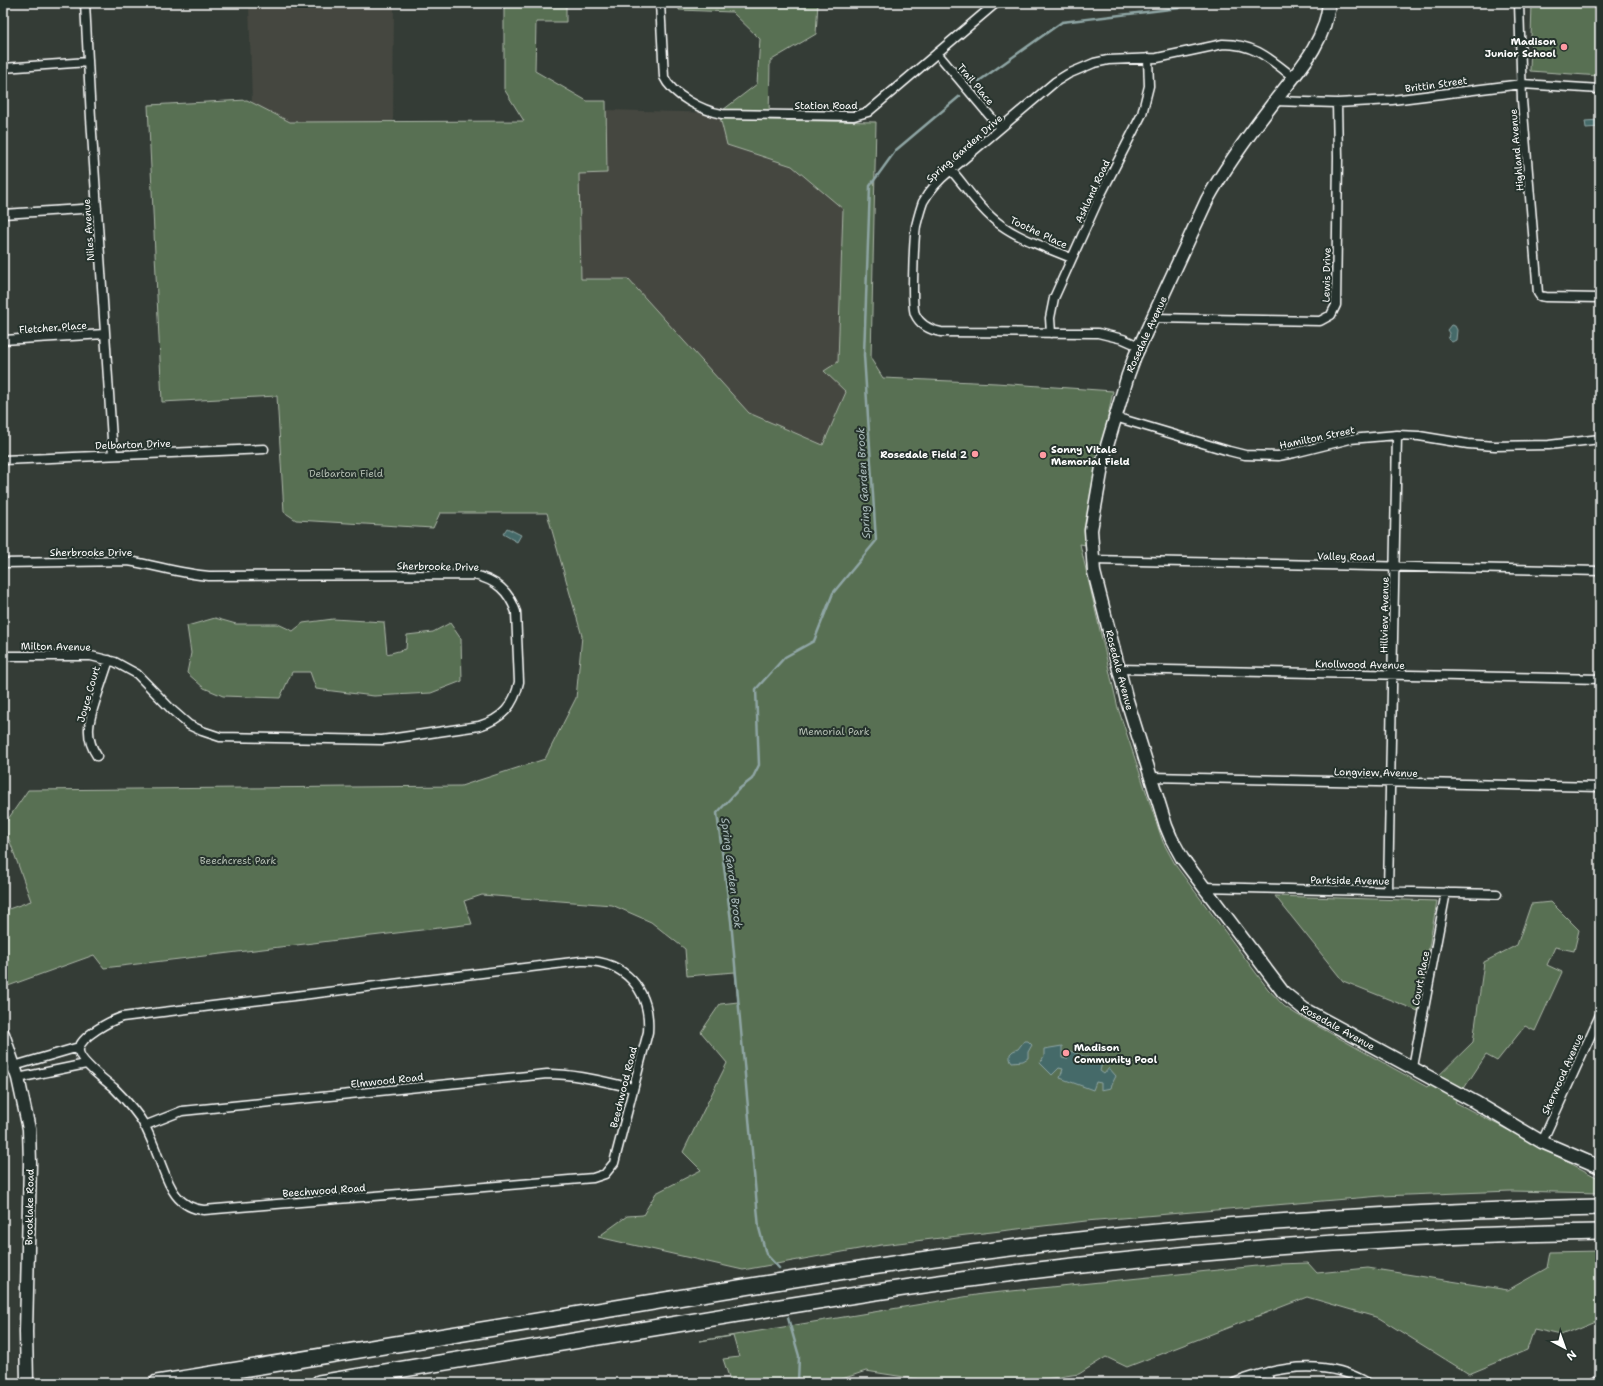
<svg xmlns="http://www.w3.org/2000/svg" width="1603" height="1386" font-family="'Shantell Sans',sans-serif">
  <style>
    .built { fill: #454740 }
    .green { fill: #596f53; stroke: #acb7a9 }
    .water { fill: #456a69; stroke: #8fa6a5 }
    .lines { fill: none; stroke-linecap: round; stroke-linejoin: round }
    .stream { stroke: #8fa6a5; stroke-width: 2.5 }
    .street-casing { stroke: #fff; stroke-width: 11 }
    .secondary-casing { stroke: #fff; stroke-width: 15 }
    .highway-casing { stroke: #fff; stroke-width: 18 }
    .street { stroke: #26332d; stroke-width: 8 }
    .secondary { stroke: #26332d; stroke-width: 12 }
    .highway { stroke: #26332d; stroke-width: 15 }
    .poi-dot { fill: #ff9aa2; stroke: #26332d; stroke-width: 1.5 }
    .labels { text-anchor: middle; stroke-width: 4; stroke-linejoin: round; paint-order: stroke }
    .poi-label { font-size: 10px; font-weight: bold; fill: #fff; stroke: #26332d; text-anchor: end }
    .street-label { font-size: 10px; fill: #fff; stroke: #26332d }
    .park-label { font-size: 10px; fill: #b4beb2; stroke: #26332d }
    .water-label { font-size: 11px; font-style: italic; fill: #abbcbc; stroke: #26332d }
  </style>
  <rect width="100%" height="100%" fill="#343c36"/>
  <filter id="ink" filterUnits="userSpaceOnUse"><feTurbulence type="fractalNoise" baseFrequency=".025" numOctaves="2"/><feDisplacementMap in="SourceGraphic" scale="8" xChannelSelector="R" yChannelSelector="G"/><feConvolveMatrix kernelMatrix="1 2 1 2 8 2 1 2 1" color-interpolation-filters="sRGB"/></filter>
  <g filter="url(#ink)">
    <path class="built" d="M 249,3 L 394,3 L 393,122 L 290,122 L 252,103 Z
      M 606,110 L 719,113 L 727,145 L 792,166 L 843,209 L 838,363 L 846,391 L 823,445 L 749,413 L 628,279 L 581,280 L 579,173 L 607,173 Z"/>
    <path class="green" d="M 504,3 L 566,3 L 566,22 L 536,22 L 535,71 L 587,101 L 606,101 L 607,173 L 579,174 L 581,279 L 628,279 L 749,413 L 823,445 L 846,392 L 824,371 L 838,362 L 843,209 L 792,166 L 727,145 L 719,113 L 757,84 L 760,39 L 732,12 L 679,10 L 679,3 L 818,3 L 816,34 L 770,61 L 769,120 L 876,122 L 871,359 L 883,378 L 996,383 L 1113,391 L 1086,529 L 1086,545 L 1080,544 L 1118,708 L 1163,842 L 1176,866 L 1268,989 L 1284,1006 L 1296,1014 L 1427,1087 L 1473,1042 L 1484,962 L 1517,945 L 1531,904 L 1551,902 L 1579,930 L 1574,951 L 1555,947 L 1547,965 L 1562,972 L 1535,1031 L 1525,1026 L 1497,1061 L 1486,1055 L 1455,1102 L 1600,1179 L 1600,1193 L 1511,1191 L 1381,1196 L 1086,1221 L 881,1245 L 743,1270 L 598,1237 L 627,1216 L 643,1215 L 656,1193 L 701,1170 L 683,1152 L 727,1063 L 701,1032 L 720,1004 L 738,1002 L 735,972 L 687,976 L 685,949 L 651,922 L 612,905 L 482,895 L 464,901 L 472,924 L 104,968 L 94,955 L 8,986 L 3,973 L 3,911 L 31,901 L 4,825 L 28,790 L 461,786 L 545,759 L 576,698 L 582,636 L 547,513 L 440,513 L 433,528 L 296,520 L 284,512 L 277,396 L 162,402 L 148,105 L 247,100 L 290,122 L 524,121 L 504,89 Z
      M 1532,3 L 1600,3 L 1600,76 L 1530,71 Z
      M 215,618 L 236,624 L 278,624 L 293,631 L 303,623 L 333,619 L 384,622 L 387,654 L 406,649 L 407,635 L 433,632 L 450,623 L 461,639 L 462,681 L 431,693 L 374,696 L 316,689 L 310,672 L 292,672 L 280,698 L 223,696 L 204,688 L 187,673 L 191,653 L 187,626 Z
      M 1275,896 L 1437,901 L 1418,1011 L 1343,981 Z
      M 1600,1251 L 1600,1315 L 1595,1321 L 1561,1335 L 1534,1329 L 1527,1350 L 1469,1374 L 1379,1318 L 1307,1297 L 1127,1367 L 1106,1357 L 1079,1374 L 1018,1383 L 921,1383 L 917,1379 L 866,1371 L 830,1383 L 731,1383 L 723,1359 L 739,1357 L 733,1336 L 699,1341 L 982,1294 L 1277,1264 L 1308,1263 L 1317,1273 L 1368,1268 L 1508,1290 L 1547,1268 L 1550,1252 Z"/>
    <path class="water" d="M 1600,120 L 1600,127 L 1586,128 L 1585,121 Z
      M 1451,325 L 1455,326 L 1457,330 L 1456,340 L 1452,342 L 1448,339 L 1449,333 L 1447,330 Z
      M 507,528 L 521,535 L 517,542 L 503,534 Z
      M 1024,1041 L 1028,1041 L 1032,1045 L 1028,1052 L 1028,1058 L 1023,1061 L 1012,1062 L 1010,1059 L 1010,1054 L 1013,1051 L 1018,1049 Z
      M 1062,1046 L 1062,1058 L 1067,1059 L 1070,1051 L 1102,1063 L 1100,1071 L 1104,1074 L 1109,1068 L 1116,1076 L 1112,1084 L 1111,1088 L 1101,1090 L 1101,1083 L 1096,1082 L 1093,1090 L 1060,1078 L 1063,1069 L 1059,1068 L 1052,1075 L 1040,1063 L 1044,1056 L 1044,1049 Z"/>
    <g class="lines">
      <path class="stream" d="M 979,81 L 1062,22 L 1179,8 L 1186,3
        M 779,1268 L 766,1254 L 759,1228 L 731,921 L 717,813 L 739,789 L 752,779 L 759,765 L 756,689 L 785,657 L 814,641 L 833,593 L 876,541 L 864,355 L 870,186 L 896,150 L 960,96
        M 788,1318 L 799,1356 L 798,1383"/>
      <defs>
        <path id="street" d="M 85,3 L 91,118 L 113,455
          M 660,3 L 664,77 C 672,95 703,111 722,114 L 854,116 L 868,112 L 996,3
          M 1519,3 L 1522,100 L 1538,293 L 1540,296 L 1546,297 L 1600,298
          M 937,53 L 1000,128
          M 3,68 L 88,62
          M 1274,101 L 1337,103 L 1392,100 L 1522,84 L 1600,89
          M 951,170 C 966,187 982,212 1001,225 C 1022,240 1048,248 1071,258
          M 3,214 L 97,208
          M 1153,318 L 1320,321 L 1331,315 L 1336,305 L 1338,157 L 1337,103
          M 1051,333 L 1050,318 L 1054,298 L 1100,196 L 1142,114 L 1149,86 L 1148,58
          M 3,340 L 105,334
          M 1139,346 L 1123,339 L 1098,333 L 941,332 C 930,330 920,325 915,314 C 911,304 914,239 916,226 C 918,218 920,210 923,202 C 930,189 940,179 951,170 L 1055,82 L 1068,74 L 1094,63 L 1108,60 L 1157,58 L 1223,44 C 1255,44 1270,59 1293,77
          M 1115,417 L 1229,451 L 1245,455 L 1278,456 L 1294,453 L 1350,439 L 1397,435 L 1419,436 L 1468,444 L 1495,446 L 1549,445 L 1600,439
          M 3,460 L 264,449
          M 1092,560 L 1600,571
          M 3,563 L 128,561 C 155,565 181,574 209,576 L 474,575 C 496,580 509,591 516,612 L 519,682 C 514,706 502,719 479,726 L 382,740 L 220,737 L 202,731 L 189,725 L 172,710 L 137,674 L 115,662 L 91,656 L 3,656
          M 1119,669 L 1600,679
          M 97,756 C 83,735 90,718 97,696 C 101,684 105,672 109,660
          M 1151,777 L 1600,787
          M 1203,887 L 1497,894
          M 1388,891 L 1397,435
          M 581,961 C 624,959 651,990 648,1032 L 614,1163 L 605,1174 L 593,1178 L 204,1210 C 173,1208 167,1178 157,1154 C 154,1145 149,1135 145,1126 C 137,1112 126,1100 114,1088 C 106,1081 77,1060 79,1049 C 81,1036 110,1021 122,1017 Z
          M 14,1066 L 79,1047
          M 1413,1067 L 1446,892
          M 18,1078 L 86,1064
          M 144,1126 L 182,1111 L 547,1074 C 577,1074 605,1082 633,1088
          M 1542,1142 L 1600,1015
          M 1268,1372 L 1270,1383
          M 1234,1383 C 1278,1366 1326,1358 1368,1383
          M 1593,1383 L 1600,1379"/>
        <path id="secondary" d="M 1329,3 C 1325,45 1296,73 1271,106 C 1248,136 1226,166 1207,200 L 1135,356 L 1128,375 L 1104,456 L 1091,530 L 1094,572 L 1126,697 L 1166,826 L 1171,838 L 1182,858 L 1283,992 L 1304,1009 L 1475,1102 L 1542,1142 L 1600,1167
          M 3,1034 L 18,1078 L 29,1129 L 30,1163 L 26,1332 L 27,1383"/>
        <path id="highway" d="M 157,1383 C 318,1357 480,1330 641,1304 C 792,1279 944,1254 1097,1238 C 1264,1220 1432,1211 1600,1207
          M 319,1383 C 437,1364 554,1344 671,1325 C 814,1301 957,1278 1101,1263 C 1267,1245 1434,1235 1600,1232"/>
      </defs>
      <use href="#street" class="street-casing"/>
      <use href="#secondary" class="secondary-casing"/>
      <use href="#highway" class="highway-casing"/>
      <use href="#street" class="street"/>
      <use href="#secondary" class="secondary"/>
      <use href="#highway" class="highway"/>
    </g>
  </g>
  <g class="poi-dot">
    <circle cx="1564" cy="47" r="4"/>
    <circle cx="975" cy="454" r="4"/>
    <circle cx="1043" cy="455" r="4"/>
    <circle cx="1066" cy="1053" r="4"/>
  </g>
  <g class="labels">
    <g class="poi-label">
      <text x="1556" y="45">Madison<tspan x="1556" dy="12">Junior School</tspan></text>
      <text x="1051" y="453" text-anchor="start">Sonny Vitale<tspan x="1051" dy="12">Memorial Field</tspan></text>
      <text x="967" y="458">Rosedale Field 2</text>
      <text x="1074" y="1051" text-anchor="start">Madison<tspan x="1074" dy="12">Community Pool</tspan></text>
    </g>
    <g class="street-label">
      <text transform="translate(976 84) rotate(50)" y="4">Trail Place</text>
      <text transform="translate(1436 84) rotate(-8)" y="4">Brittin Street</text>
      <text x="826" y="109">Station Road</text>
      <text transform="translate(964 148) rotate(-41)" y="4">Spring Garden Drive</text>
      <text transform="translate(1516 150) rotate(-95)" y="4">Highland Avenue</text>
      <text transform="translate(1092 191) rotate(-65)" y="4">Ashland Road</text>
      <text transform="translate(88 230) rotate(-94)" y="4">Niles Avenue</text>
      <text transform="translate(1039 232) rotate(25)" y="4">Toothe Place</text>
      <text transform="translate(1326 275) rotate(-89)" y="4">Lewis Drive</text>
      <text transform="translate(53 327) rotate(-4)" y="4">Fletcher Place</text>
      <text transform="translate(1146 334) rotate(-65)" y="4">Rosedale Avenue</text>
      <text transform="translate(1317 437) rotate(-12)" y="4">Hamilton Street</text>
      <text transform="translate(133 444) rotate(-2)" y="4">Delbarton Drive</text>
      <text x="91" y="556">Sherbrooke Drive</text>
      <text transform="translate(1346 556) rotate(1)" y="4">Valley Road</text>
      <text transform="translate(438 566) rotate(1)" y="4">Sherbrooke Drive</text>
      <text transform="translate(1384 615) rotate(-89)" y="4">Hillview Avenue</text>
      <text transform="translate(56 646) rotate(1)" y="4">Milton Avenue</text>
      <text transform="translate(1360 664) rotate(1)" y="4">Knollwood Avenue</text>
      <text transform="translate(1120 670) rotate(75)" y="4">Rosedale Avenue</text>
      <text transform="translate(88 694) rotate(-74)" y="4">Joyce Court</text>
      <text transform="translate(1376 772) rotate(1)" y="4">Longview Avenue</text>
      <text transform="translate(1350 880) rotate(1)" y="4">Parkside Avenue</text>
      <text transform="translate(1420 978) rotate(-79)" y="4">Court Place</text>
      <text transform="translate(1338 1027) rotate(29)" y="4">Rosedale Avenue</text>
      <text transform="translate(1562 1074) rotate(-66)" y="4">Sherwood Avenue</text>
      <text transform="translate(387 1080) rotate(-6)" y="4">Elmwood Road</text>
      <text transform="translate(623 1087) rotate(-76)" y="4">Beechwood Road</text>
      <text transform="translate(324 1190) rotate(-4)" y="4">Beechwood Road</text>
      <text transform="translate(29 1207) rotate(-89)" y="4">Brooklake Road</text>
    </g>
    <g class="park-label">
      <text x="346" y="477">Delbarton Field</text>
      <text x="834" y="735">Memorial Park</text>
      <text x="238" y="864">Beechcrest Park</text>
    </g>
    <g class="water-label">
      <text transform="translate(863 483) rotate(-93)" y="4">Spring Garden Brook</text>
      <text transform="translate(732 873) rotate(83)" y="4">Spring Garden Brook</text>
    </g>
  </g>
  <rect width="1603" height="1386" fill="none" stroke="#26332d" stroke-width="16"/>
  <rect x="8" y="8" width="1587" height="1370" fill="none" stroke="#fff" stroke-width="1.5" filter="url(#ink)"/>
  <g transform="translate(1565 1348) rotate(139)" stroke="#26332d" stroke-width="3" paint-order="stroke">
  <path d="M0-3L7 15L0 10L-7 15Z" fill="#ffffff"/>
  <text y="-6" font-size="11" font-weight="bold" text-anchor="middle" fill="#ffffff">N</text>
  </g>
</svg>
